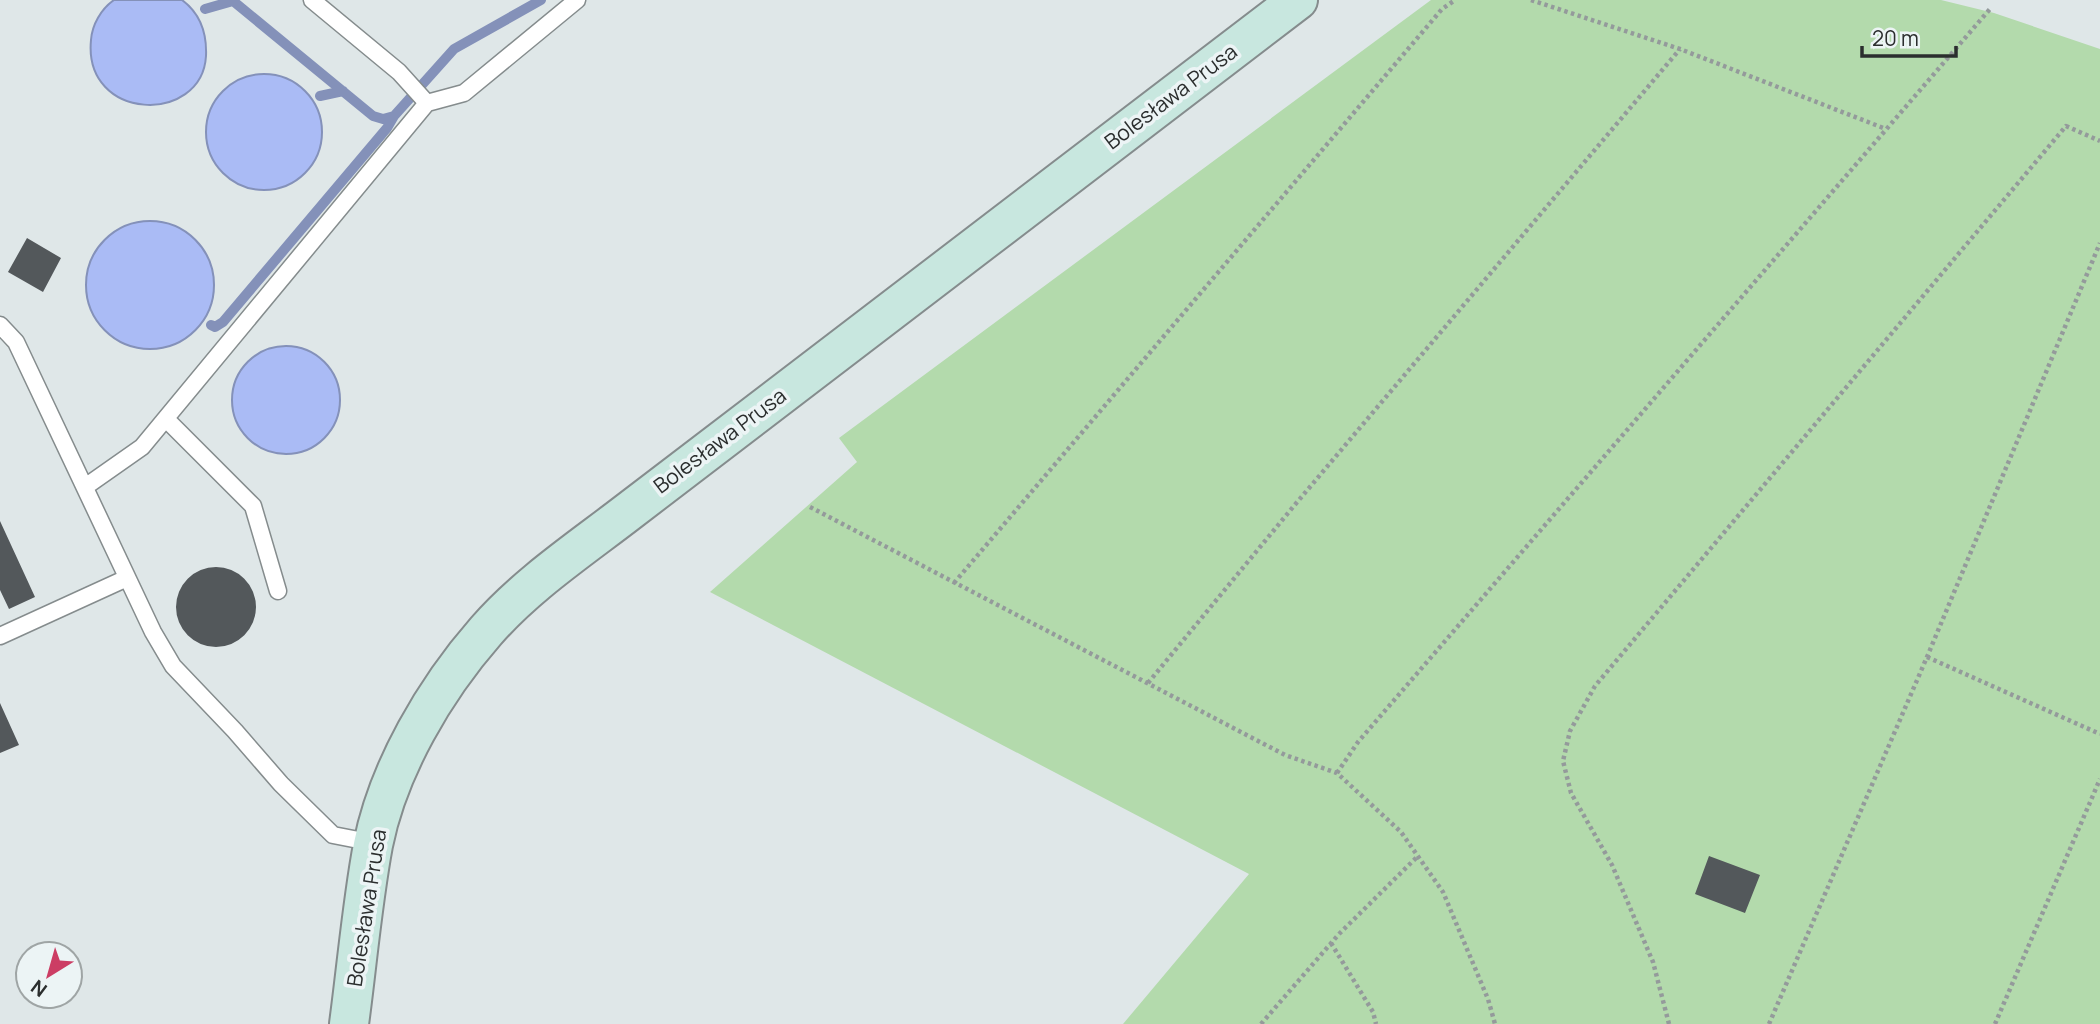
<svg xmlns="http://www.w3.org/2000/svg" width="2100" height="1024" font-family="Manrope,sans-serif">
  <style>
    .green { fill: #b3daac }
    .water { fill: #aabbf5; stroke: #8491b9; stroke-width: 2 }
    .lines { fill: none; stroke-linecap: round; stroke-linejoin: round }
    .stream { stroke: #8491b9; stroke-width: 10 }
    .building { fill: #53585b }
    .lane-casing { stroke: #858c8d; stroke-width: 19 }
    .secondary-casing { stroke: #858c8d; stroke-width: 42 }
    .path { stroke: #949a9b; stroke-width: 4.5; stroke-dasharray: 3.5 3.5; stroke-linecap: butt }
    .lane { stroke: #fff; stroke-width: 16 }
    .secondary { stroke: #c8e7df; stroke-width: 38 }
    .labels { text-anchor: middle; stroke-width: 7; stroke-linejoin: round; paint-order: stroke }
    .street-label { font-size: 21px; fill: #2b2e2e; stroke: #ecf4f5 }
  </style>
  <rect width="100%" height="100%" fill="#dfe7e8"/>
  <path class="green" d="M 1431,0 L 1941,0 L 1994,13 L 2100,49 L 2100,1024 L 1123,1024 L 1249,874 L 710,592 L 857,462 L 839,438 Z"/>
  <path class="water" d="M 114,0 L 182,0 C 201,14 207,33 206,56 C 202,125 83,122 91,40 C 92,25 101,9 114,0 Z
    M206 132a58 58 0 1 1 116 0a58 58 0 1 1-116 0Z
    M86 285a64 64 0 1 1 128 0a64 64 0 1 1-128 0Z
    M232 400a54 54 0 1 1 108 0a54 54 0 1 1-108 0Z"/>
  <g class="lines">
    <path class="stream" d="M 205,9 L 233,1 L 373,116 L 383,119 L 394,116
      M 320,96 L 343,91
      M 211,325 L 215,327 L 223,322 L 387,128 L 394,116 L 454,49 L 541,0"/>
  </g>
  <path class="building" d="M 27,238 L 61,258 L 43,292 L 8,272 Z
    M 0,521 L 35,597 L 9,609 L 0,590 Z
    M176 607a40 40 0 1 1 80 0a40 40 0 1 1-80 0Z
    M 0,703 L 19,745 L 0,753 Z
    M 1709,856 L 1760,875 L 1745,913 L 1695,894 Z"/>
  <g class="lines">
    <defs>
      <path id="lane" d="M 312,0 L 399,72 L 427,103
        M 0,325 L 16,342 L 153,632 L 173,666 L 235,731 L 281,784 L 333,835 L 374,843
        M 166,419 L 253,506 L 278,591
        M 85,487 L 142,447 L 427,103 L 464,93 L 577,0
        M 0,636 L 127,578"/>
      <path id="secondary" d="M 349,1024 C 357,965 362,904 373,845 C 388,769 435,689 486,631 C 526,585 580,549 628,512 L 1298,0"/>
    </defs>
    <use href="#lane" class="lane-casing"/>
    <use href="#secondary" class="secondary-casing"/>
    <path class="path" d="M 1531,0 L 1680,49 L 1886,129
      M 810,507 L 1285,755 L 1337,773 L 1401,832 L 1443,892 L 1488,999 L 1495,1024
      M 954,583 L 1442,9 L 1455,0
      M 1927,657 L 2100,734
      M 1148,683 L 1293,507 L 1680,49
      M 1337,773 L 1358,742 L 1990,9
      M 1331,943 L 1373,1012 L 1376,1024
      M 1261,1024 L 1339,934 L 1418,856
      M 1669,1024 L 1653,962 L 1612,865 L 1571,793 L 1563,761 L 1570,731 L 1595,686 L 2066,126 L 2100,141
      M 1769,1024 L 1927,657 L 2100,243
      M 1995,1024 L 2100,779"/>
    <use href="#lane" class="lane"/>
    <use href="#secondary" class="secondary"/>
  </g>
  <g class="labels">
    <g class="street-label">
      <text transform="translate(1171 97) rotate(-37)" y="7">Bolesława Prusa</text>
      <text transform="translate(720 441) rotate(-37)" y="7">Bolesława Prusa</text>
      <text transform="translate(367 908) rotate(-81)" y="7">Bolesława Prusa</text>
    </g>
  </g>
  <g transform="translate(49 975) rotate(217)"><circle r="33" fill="#ecf4f5" stroke="#9fa5a5" stroke-width="2"/>
  <path d="M0-5L12 26L0 18L-12 26Z" fill="#cc3d64"/>
  <text y="-10" font-size="19" font-weight="bold" text-anchor="middle" fill="#2b2e2e">N</text>
  </g>
  <path d="M1862 46v10h94v-10" fill="none" stroke="#2b2e2e" stroke-width="3.5"/>
  <text x="1872" y="46" font-size="21" fill="#2b2e2e" stroke="#ecf4f5" stroke-width="5" paint-order="stroke">20 m</text>
</svg>
